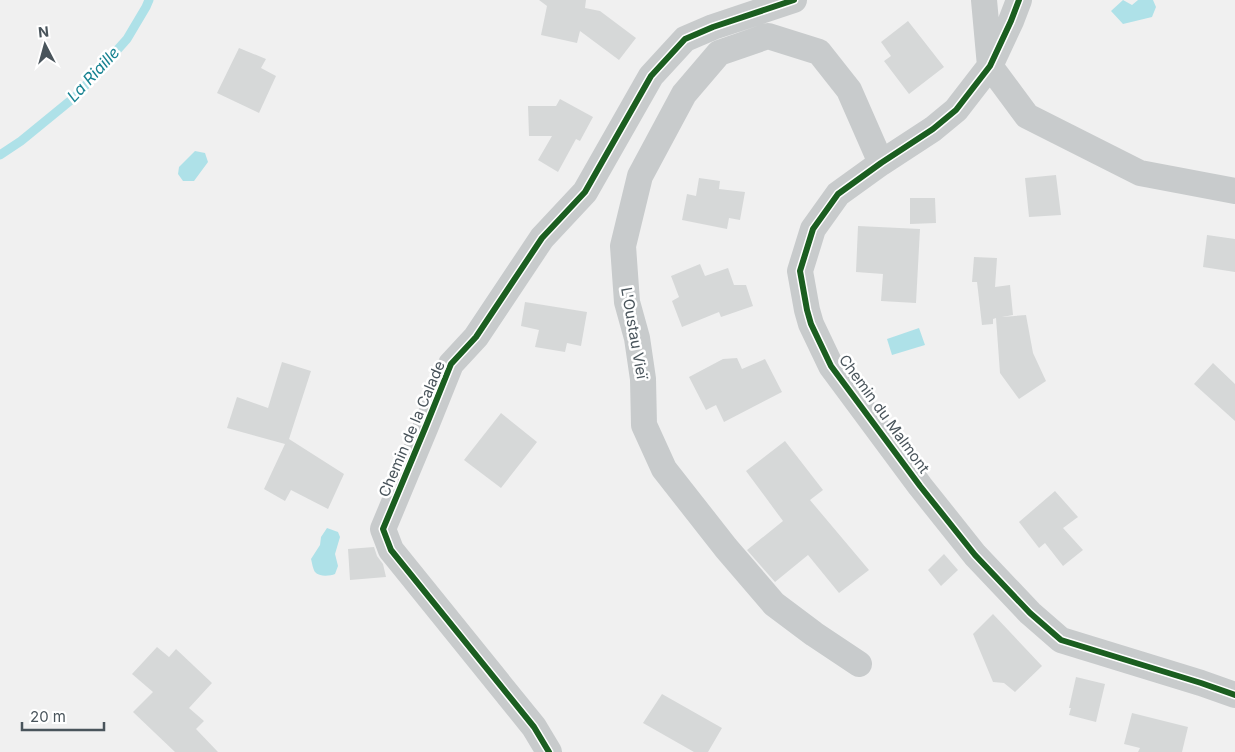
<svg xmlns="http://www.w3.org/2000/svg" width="1235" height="752" font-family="Inter,sans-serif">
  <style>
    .water { fill: #aee1e8 }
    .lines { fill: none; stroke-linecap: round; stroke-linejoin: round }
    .stream { stroke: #aee1e8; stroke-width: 9 }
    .building { fill: #d6d8d8 }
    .minor { stroke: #c8cbcc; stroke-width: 26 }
    .cycleway-casing { stroke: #fff; stroke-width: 9 }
    .cycleway { stroke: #1b5e20; stroke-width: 6 }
    .labels { text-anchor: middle; stroke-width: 5; stroke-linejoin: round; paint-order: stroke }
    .street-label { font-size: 15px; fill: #49545b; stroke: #fff }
    .water-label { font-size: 16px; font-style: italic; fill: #178291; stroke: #fff }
  </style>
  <rect width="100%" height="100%" fill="#f0f0f0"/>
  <path class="water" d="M 1123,0 L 1132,5 L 1138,0 L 1153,0 L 1156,7 L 1152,17 L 1123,24 L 1111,11 Z
    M 195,151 L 205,153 L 208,162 L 194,181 L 183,181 L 178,174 L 179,167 Z
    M 919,328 L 925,345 L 892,355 L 887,339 Z
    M 327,528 L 338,532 L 340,537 L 335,554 L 338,566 L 335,574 C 330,576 319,577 315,572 C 313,569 312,563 311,559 L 320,545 L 321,537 Z"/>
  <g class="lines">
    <path class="stream" d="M 0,155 L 21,141 L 76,96 L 127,39 L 146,7 L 149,0"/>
  </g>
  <path class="building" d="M 539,0 L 586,0 L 585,8 L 600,11 L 636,38 L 619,60 L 580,31 L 577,43 L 541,35 L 547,6 Z
    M 908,21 L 944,67 L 909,94 L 884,61 L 891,56 L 881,42 Z
    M 239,48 L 266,59 L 261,68 L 276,76 L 259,113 L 217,93 Z
    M 560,99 L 593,117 L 580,141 L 576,139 L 558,172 L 538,160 L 552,136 L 529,136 L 528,106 L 556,106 Z
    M 1056,175 L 1061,215 L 1029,217 L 1025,178 Z
    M 699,178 L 720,181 L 719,189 L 745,192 L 740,220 L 729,218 L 727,229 L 682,220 L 687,194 L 696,196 Z
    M 910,198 L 935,198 L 936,223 L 910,224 Z
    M 858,226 L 920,229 L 916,303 L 881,301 L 883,274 L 856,272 Z
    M 1207,235 L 1235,239 L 1235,272 L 1203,267 Z
    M 974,257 L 997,258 L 995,287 L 1010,285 L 1013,315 L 1002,317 L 1026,315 L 1033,353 L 1046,381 L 1019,399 L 1000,373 L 996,318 L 993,319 L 993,324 L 982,325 L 977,282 L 972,282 Z
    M 700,264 L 705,276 L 728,268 L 734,285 L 746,285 L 753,306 L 721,317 L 719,312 L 682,327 L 672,301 L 679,297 L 671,276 Z
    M 525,302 L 587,312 L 581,346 L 567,343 L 565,352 L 535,347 L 539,330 L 521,326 Z
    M 737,358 L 742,369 L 765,359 L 782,392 L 724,422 L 716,405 L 706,410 L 689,377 L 723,359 Z
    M 282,362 L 311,371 L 289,439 L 344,474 L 328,509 L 291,490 L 285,501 L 264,489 L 285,444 L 227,428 L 237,397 L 268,408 Z
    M 1213,363 L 1235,384 L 1235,421 L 1194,384 Z
    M 501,413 L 537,442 L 501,488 L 464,460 Z
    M 785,441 L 823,490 L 810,500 L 869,570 L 839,593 L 808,555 L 775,582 L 747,550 L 783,521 L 746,471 Z
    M 1055,491 L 1078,517 L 1063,528 L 1083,550 L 1063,566 L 1045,543 L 1039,548 L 1019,522 Z
    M 374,547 L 377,556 L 383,564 L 386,577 L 350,580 L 348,549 Z
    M 944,554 L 958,570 L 941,586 L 928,570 Z
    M 993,614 L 1042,666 L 1015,692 L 1004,683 L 993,682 L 973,634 Z
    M 157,647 L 169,657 L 176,649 L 212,683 L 189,708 L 204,721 L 196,729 L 218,752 L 175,752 L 133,712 L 153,692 L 132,674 Z
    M 1076,677 L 1105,684 L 1096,722 L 1069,715 L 1071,708 L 1069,708 Z
    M 662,694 L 722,728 L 708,752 L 694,752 L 643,723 Z
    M 1132,713 L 1188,727 L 1182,752 L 1138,752 L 1140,748 L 1124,744 Z"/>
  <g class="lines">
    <path class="minor" d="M 984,0 L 990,66 L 1027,116 L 1140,173 L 1235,191
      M 1019,0 L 1011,21 L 990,66 L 956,110 L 933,129 L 881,163 L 838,194 L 813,229 L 800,271 L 807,310 L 811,324 L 831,366 L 920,486 L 975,555 L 1030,613 L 1061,640 L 1201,683 L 1235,695
      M 859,664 L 814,634 L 774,604 L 726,548 L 664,469 L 644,425 L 643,379 L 637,338 L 627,302 L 623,246 L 640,176 L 684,94 L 719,53 L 768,36 L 819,52 L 849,90 L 881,163
      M 549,752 L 534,727 L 391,550 L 383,529 L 426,426 L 451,364 L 476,337 L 542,238 L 585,192 L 651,76 L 685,39 L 713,27 L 794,0"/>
    <defs>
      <path id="cycleway" d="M 1019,0 L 1011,21 L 990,66 L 956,110 L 933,129 L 881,163 L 838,194 L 813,229 L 800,271 L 807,310 L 811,324 L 831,366 L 920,486 L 975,555 L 1030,613 L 1061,640 L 1201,683 L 1235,695
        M 549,752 L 534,727 L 391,550 L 383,529 L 426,426 L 451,364 L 476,337 L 542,238 L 585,192 L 651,76 L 685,39 L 713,27 L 794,0"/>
    </defs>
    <use href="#cycleway" class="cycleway-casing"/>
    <use href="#cycleway" class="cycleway"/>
  </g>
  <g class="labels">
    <g class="street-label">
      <text transform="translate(634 333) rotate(80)" y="5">L'Oustau Vieï</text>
      <text transform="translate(884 414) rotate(54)" y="5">Chemin du Malmont</text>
      <text transform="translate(412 429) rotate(-67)" y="5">Chemin de la Calade</text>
    </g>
    <g class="water-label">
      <text transform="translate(93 74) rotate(-47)" y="6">La Riaille</text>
    </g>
  </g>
  <g transform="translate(45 45) rotate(354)" stroke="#ffffff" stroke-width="4" paint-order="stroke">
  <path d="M0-4L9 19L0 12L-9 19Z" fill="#49545b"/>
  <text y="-8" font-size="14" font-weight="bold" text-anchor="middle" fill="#49545b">N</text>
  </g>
  <path d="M22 722v8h82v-8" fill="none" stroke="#49545b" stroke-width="2.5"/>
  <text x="30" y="722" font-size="15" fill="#49545b" stroke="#ffffff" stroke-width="4" paint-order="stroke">20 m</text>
</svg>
